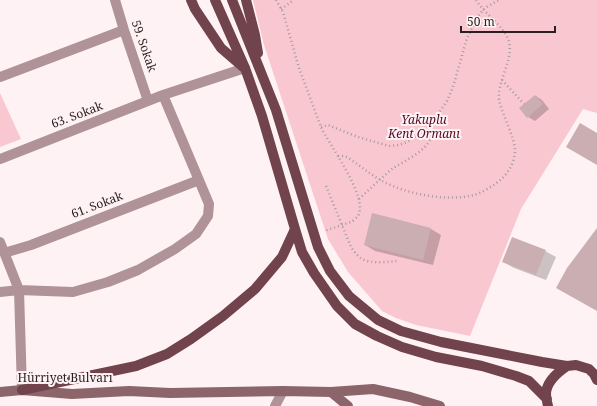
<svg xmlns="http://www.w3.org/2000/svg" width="597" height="406" font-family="'Noto Serif',serif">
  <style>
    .green { fill: #f8c7cf }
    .shadow { fill: #0003 }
    .building { fill: #cbaeb2 }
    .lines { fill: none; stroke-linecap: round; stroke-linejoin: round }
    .path { stroke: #a69a9c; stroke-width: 2.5; stroke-dasharray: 1 3; stroke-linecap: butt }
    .street { stroke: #af9398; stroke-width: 10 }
    .secondary { stroke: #8c656b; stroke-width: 10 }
    .primary { stroke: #71434c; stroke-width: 10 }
    .labels { text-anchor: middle; stroke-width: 4; stroke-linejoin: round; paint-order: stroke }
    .street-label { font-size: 12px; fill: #291e20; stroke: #fff2f4 }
    .park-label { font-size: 12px; font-style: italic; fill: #530922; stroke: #fff2f4 }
  </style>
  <rect width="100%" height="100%" fill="#fff2f4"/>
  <path class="green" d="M 253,0 L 597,0 L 597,113 L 583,109 L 521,209 L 470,336 L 416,325 L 396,318 L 382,311 L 348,272 L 328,239 L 264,45 Z
    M 0,93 L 21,139 L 0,147 Z"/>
  <path class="shadow" d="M 536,96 L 542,100 L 549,109 L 535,121 L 528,117 Z
    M 431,229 L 441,235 L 433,265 L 375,251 L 365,245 Z
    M 545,251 L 556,257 L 546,280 L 514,268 L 503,262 Z"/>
  <path class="building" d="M 535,95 L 543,104 L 527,118 L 519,108 Z
    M 580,123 L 597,133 L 597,165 L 566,147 Z
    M 372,213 L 431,228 L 423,260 L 364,245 Z
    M 597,228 L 597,311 L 556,288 L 567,268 Z
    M 512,237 L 546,250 L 536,275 L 502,262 Z"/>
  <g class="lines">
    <path class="path" d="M 276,0 L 283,12 L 299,68 L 321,127 C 329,145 369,197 358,216 C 356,218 353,221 351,222 L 324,231
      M 281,9 L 294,0
      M 502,80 L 524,104
      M 321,127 L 328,125 L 358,137 L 389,146 L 399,145 L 407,142 L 419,135 L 428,126 L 438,114 L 447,101 L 453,87 L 467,38 L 479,15 L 484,9 L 488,6 L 499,0
      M 338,156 L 343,156 L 347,157 C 359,165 370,174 382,181 C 407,194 446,202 474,195 C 481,193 489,188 495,184 C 506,177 514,165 515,152 C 515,136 502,116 499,99 C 497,80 517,55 507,37 C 500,23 485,14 476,0
      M 326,186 L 351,247 C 354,251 357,256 362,259 C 372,264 386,262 397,261
      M 359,199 C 370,189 381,178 392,169 C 403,161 434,149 431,131 C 431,131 429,126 428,126"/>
    <path class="street" d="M 115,0 L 124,30 L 148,101
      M 0,77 L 124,30
      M 0,159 L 163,95 L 245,68
      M 0,242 L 19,290 L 73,292 L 108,282 L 138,270 L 175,249 L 196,234 L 208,216 L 209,204 L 163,95
      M 4,253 L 31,245 L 199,180
      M 0,292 L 19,290 L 22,390
      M 275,406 L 283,391"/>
    <path class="secondary" d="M 0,392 L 22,390 L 72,394 L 129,391 L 170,393 L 283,391 L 331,392 L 373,389 L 410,397 L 440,406
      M 331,392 L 348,406"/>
    <path class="primary" d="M 191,0 L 195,9 L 221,48 L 243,67
      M 215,0 L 245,68 L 262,116 L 295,229 L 302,252 L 314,273 L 337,306 L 355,324 L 377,336 L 402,347 L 436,357 L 482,366 L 516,376 L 529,381 L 547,399
      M 232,0 L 276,110 L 318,247 L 330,271 L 349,296 L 378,320 L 401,331 L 441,342 L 542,362 L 567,366 L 576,365 L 589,369 L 594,374 L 597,380
      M 246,0 L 255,35 L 258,53
      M 22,390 L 136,366 L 167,354 L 191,339 L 223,316 L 255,289 L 282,257 L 295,229
      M 548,406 C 547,402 546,398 546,393 C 547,381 558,372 567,366"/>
  </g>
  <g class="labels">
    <g class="street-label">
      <text transform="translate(144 46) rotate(71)" y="4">59. Sokak</text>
      <text transform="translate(77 115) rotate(-21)" y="4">63. Sokak</text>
      <text transform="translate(97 205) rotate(-21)" y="4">61. Sokak</text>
      <text x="65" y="382">Hürriyet Bulvarı</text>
    </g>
    <g class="park-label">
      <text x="424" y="124">Yakuplu<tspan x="424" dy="14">Kent Ormanı</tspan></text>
    </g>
  </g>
  <path d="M461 26v6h94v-6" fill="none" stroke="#291e20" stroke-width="2"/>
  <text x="467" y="26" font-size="12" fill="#291e20" stroke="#fff2f4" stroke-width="3" paint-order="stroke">50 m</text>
</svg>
